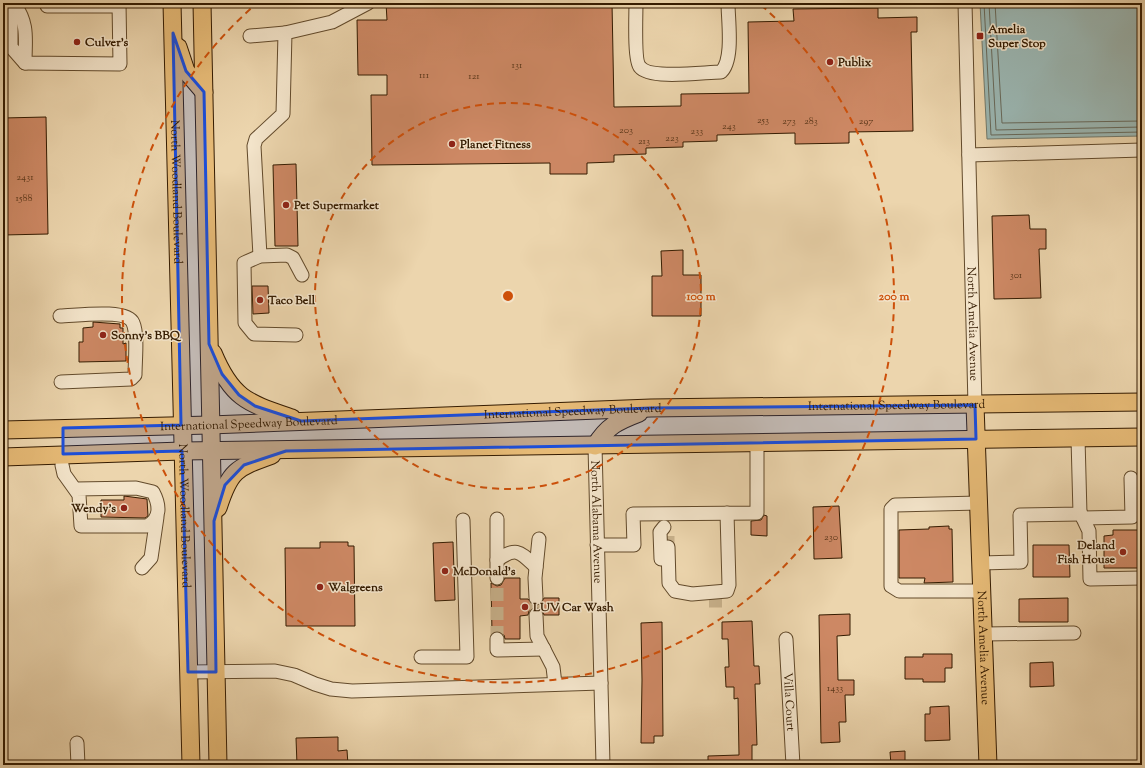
<svg xmlns="http://www.w3.org/2000/svg" width="1145" height="768" font-family="'Sorts Mill Goudy',serif">
  <style>
    .water { fill: #9bb7b3; stroke: #72796b }
    .lines { fill: none; stroke-linecap: round; stroke-linejoin: round }
    .shore { stroke: #68695a; stroke-width: 1 }
    .building { fill: #cd8864; stroke: #341b00 }
    .minor-tunnel { stroke: #c7b08a; stroke-width: 13; stroke-dasharray: 13 6; stroke-linecap: butt }
    .minor-casing { stroke: #624a2b; stroke-width: 15 }
    .major-casing { stroke: #341b00; stroke-width: 19 }
    .minor { stroke: #f3e4ca; stroke-width: 13 }
    .major { stroke: #e6ba76; stroke-width: 17 }
    .marked { fill: #1d4ed8; fill-opacity: 0.2; stroke: #1d4ed8; stroke-width: 3; stroke-linejoin: round }
    .ring { fill: none; stroke: #cd500a; stroke-width: 2; stroke-dasharray: 7 5 }
    .poi-dot { fill: #8f2418; stroke: #f3e4ca; stroke-width: 1.5 }
    .labels { text-anchor: middle; stroke-width: 3; stroke-linejoin: round; paint-order: stroke }
    .number-label { font-size: 10px; fill: #5a3619 }
    .poi-label { font-size: 12px; font-weight: bold; fill: #341b00; stroke: #f3e4ca; text-anchor: start }
    .street-label { font-size: 12px; fill: #341b00; stroke: #f3e4ca }
    .centre { fill: #cd500a; stroke: #f3e4ca; stroke-width: 2 }
    .ring-label { font-size: 12px; text-anchor: middle; font-weight: bold; fill: #cd500a; stroke: #f3e4ca; stroke-width: 3; stroke-linejoin: round; paint-order: stroke }
  </style>
  <rect width="100%" height="100%" fill="#ecd5ad"/>
  <filter id="stains"><feTurbulence type="fractalNoise" baseFrequency=".005" numOctaves="4"/><feColorMatrix values="0 0 0 0 .2 0 0 0 0 .09 0 0 0 0 .02 0 0 0 .5 -.17"/></filter>
  <radialGradient id="worn" r=".72"><stop offset=".6" stop-color="#630" stop-opacity="0"/><stop offset="1" stop-color="#630" stop-opacity=".3"/></radialGradient>
  <path class="water" d="M 980,3 L 1142,3 L 1142,136 L 987,139 Z"/>
  <g class="lines">
    <path class="shore" d="M 984,3 L 991,135 L 1142,132
      M 989,3 L 996,130 L 1142,127
      M 995,3 L 1002,123 L 1142,121"/>
  </g>
  <path class="building" d="M 386,3 L 612,3 L 614,107 L 681,106 L 681,94 L 749,93 L 748,22 L 794,21 L 793,9 L 878,8 L 878,18 L 917,17 L 917,32 L 911,32 L 913,131 L 849,132 L 849,143 L 795,144 L 795,133 L 717,135 L 717,141 L 683,142 L 683,147 L 646,148 L 646,154 L 614,155 L 614,162 L 587,163 L 587,174 L 550,174 L 550,163 L 372,165 L 371,95 L 387,95 L 387,75 L 358,75 L 357,20 L 387,20 Z
    M 46,117 L 48,234 L 3,235 L 3,118 Z
    M 296,164 L 298,246 L 275,246 L 273,165 Z
    M 1029,215 L 1030,229 L 1046,229 L 1046,249 L 1039,249 L 1041,298 L 994,299 L 992,216 Z
    M 683,250 L 683,275 L 701,275 L 701,316 L 652,316 L 652,276 L 662,276 L 661,251 Z
    M 252,286 L 268,286 L 269,313 L 253,314 Z
    M 93,322 L 120,324 L 120,328 L 123,328 L 123,344 L 126,343 L 126,361 L 79,362 L 79,342 L 83,342 L 83,328 L 93,327 Z
    M 124,496 L 147,499 L 148,516 L 145,518 L 101,517 L 101,500 L 124,500 Z
    M 839,506 L 842,558 L 814,559 L 813,507 Z
    M 764,515 L 767,516 L 767,536 L 751,535 L 751,521 L 761,520 Z
    M 949,526 L 949,529 L 952,529 L 953,582 L 924,583 L 925,578 L 899,578 L 899,530 L 929,529 L 929,527 Z
    M 1113,530 L 1138,530 L 1138,535 L 1142,535 L 1142,568 L 1104,568 L 1104,536 L 1113,535 Z
    M 320,542 L 348,542 L 348,546 L 354,546 L 355,626 L 286,626 L 285,548 L 320,548 Z
    M 453,542 L 455,600 L 435,601 L 433,543 Z
    M 1033,545 L 1069,545 L 1070,577 L 1033,577 Z
    M 505,578 L 520,578 L 520,599 L 528,599 L 533,605 L 540,605 L 544,598 L 559,598 L 559,615 L 544,615 L 542,610 L 535,607 L 529,611 L 528,615 L 520,616 L 520,639 L 505,639 L 504,635 L 497,631 L 492,633 L 491,583 L 497,586 L 501,585 Z
    M 1068,598 L 1068,622 L 1019,622 L 1019,599 Z
    M 850,614 L 850,635 L 837,636 L 838,680 L 854,680 L 854,695 L 845,695 L 846,722 L 839,722 L 840,742 L 821,743 L 819,615 Z
    M 752,621 L 754,666 L 759,666 L 760,684 L 755,684 L 757,745 L 752,745 L 752,765 L 708,765 L 708,756 L 739,755 L 738,698 L 734,699 L 734,687 L 726,687 L 725,667 L 729,667 L 728,639 L 722,639 L 722,622 Z
    M 662,622 L 663,736 L 654,736 L 654,743 L 641,743 L 642,680 L 641,623 Z
    M 923,654 L 952,654 L 952,668 L 945,668 L 945,682 L 923,682 L 923,679 L 905,679 L 905,657 L 923,657 Z
    M 1053,662 L 1054,686 L 1030,687 L 1030,663 Z
    M 949,706 L 950,740 L 925,741 L 925,714 L 930,714 L 930,707 Z
    M 338,737 L 338,751 L 347,750 L 348,765 L 297,765 L 296,738 Z
    M 905,751 L 905,765 L 891,765 L 890,752 Z"/>
  <g class="lines">
    <path class="minor-tunnel" d="M 668,536 L 668,547
      M 536,598 L 536,615
      M 709,601 L 722,601
      M 497,639 L 497,578"/>
    <defs>
      <g id="minor">
        <path d="M 14,3 C 29,25 25,38 25,63 L 120,64 L 119,3"/>
        <path d="M 14,3 L 11,10 L 11,47 L 25,63"/>
        <path d="M 47,3 L 47,6 L 119,6"/>
        <path d="M 636,3 C 636,14 634,61 640,67 C 650,80 705,72 721,72 C 734,60 728,20 728,3"/>
        <path id="s1" d="M 965,3 L 975,405"/>
        <path d="M 250,36 L 285,33"/>
        <path d="M 969,155 L 1142,150"/>
        <path d="M 260,256 L 254,146 L 256,139 L 283,114 L 285,33 L 332,22 L 368,3"/>
        <path d="M 60,316 C 74,316 127,308 133,323 C 138,334 135,362 135,375 L 131,379 L 61,382"/>
        <path d="M 296,335 L 254,334 L 245,323 L 244,263 L 260,256 L 287,255 L 293,258 L 302,275"/>
        <path id="s2" d="M 595,446 L 603,765"/>
        <path d="M 62,465 L 64,474 L 79,495 L 81,526 L 147,526 C 161,519 160,505 153,492 L 136,488 L 76,489"/>
        <path d="M 979,503 L 895,505 L 891,509 L 891,586 L 899,591 L 982,591"/>
        <path d="M 1080,512 L 1089,531 L 1090,579 L 1142,578"/>
        <path d="M 1083,518 L 1132,517 L 1131,478"/>
        <path d="M 497,519 L 497,578"/>
        <path d="M 597,545 L 634,545 L 633,514 L 757,513 L 757,444"/>
        <path d="M 668,547 L 669,583 L 675,591 L 692,594 L 727,591 L 729,585 L 727,513"/>
        <path d="M 661,559 L 660,532 L 664,527"/>
        <path d="M 497,560 C 517,546 520,552 536,567"/>
        <path d="M 981,563 L 1021,562 L 1020,515 L 1080,514 L 1078,438"/>
        <path d="M 142,568 L 151,558 L 157,517"/>
        <path d="M 536,598 L 535,578 L 539,539"/>
        <path d="M 536,615 L 537,636 L 553,667 L 555,684"/>
        <path d="M 984,634 L 1074,633"/>
        <path d="M 497,639 L 497,650 L 544,649"/>
        <path id="s3" d="M 786,639 L 793,765"/>
        <path d="M 421,657 L 467,657 L 463,520"/>
        <path d="M 188,672 L 275,671 L 294,675 L 315,684 L 331,689 L 352,691 L 601,683"/>
        <path d="M 77,743 L 78,765"/>
      </g>
      <g id="major">
        <path id="s4" d="M 172,3 L 191,765"/>
        <path d="M 202,3 L 218,765"/>
        <path d="M 178,47 L 186,71 L 204,92"/>
        <path d="M 213,353 C 232,399 248,403 292,418"/>
        <path id="s5" d="M 975,405 L 988,765"/>
        <path id="s6" d="M 3,430 L 210,425 L 651,408 L 1142,402"/>
        <path d="M 595,446 C 607,426 618,421 639,413"/>
        <path d="M 3,457 L 182,451 L 1142,437"/>
        <path d="M 218,508 C 230,470 236,468 272,455"/>
      </g>
    </defs>
    <use href="#minor" class="minor-casing"/>
    <use href="#major" class="major-casing"/>
    <use href="#minor" class="minor"/>
    <use href="#major" class="major"/>
  </g>
  <path class="marked" d="M 173,33 L 186,71 L 204,92 L 209,344 L 222,374 L 239,395 L 255,406 L 301,421 L 651,408 L 975,405 L 976,439 L 286,451 L 244,465 L 225,485 L 214,521 L 216,672 L 188,672 L 182,451 L 63,454 L 63,428 L 181,425 Z"/>
  <g class="ring">
    <circle cx="508" cy="296" r="193"/>
    <path d="M761 5A386 386 0 1 1 255 5"/>
  </g>
  <g class="poi-dot">
    <rect x="976" y="32" width="8" height="8" rx="2"/>
    <circle cx="77" cy="42" r="4"/>
    <circle cx="830" cy="62" r="4"/>
    <circle cx="452" cy="144" r="4"/>
    <circle cx="286" cy="205" r="4"/>
    <circle cx="260" cy="300" r="4"/>
    <circle cx="103" cy="335" r="4"/>
    <circle cx="124" cy="508" r="4"/>
    <circle cx="1123" cy="552" r="4"/>
    <circle cx="445" cy="571" r="4"/>
    <circle cx="320" cy="587" r="4"/>
    <circle cx="525" cy="607" r="4"/>
  </g>
  <g class="labels">
    <g class="number-label">
      <text x="517" y="68">131</text>
      <text x="424" y="78">111</text>
      <text x="474" y="79">121</text>
      <text x="763" y="123">253</text>
      <text x="789" y="124">273</text>
      <text x="811" y="124">283</text>
      <text x="866" y="124">297</text>
      <text x="729" y="129">243</text>
      <text x="626" y="133">203</text>
      <text x="697" y="134">233</text>
      <text x="672" y="141">223</text>
      <text x="644" y="144">213</text>
      <text x="25" y="180">2431</text>
      <text x="24" y="201">1588</text>
      <text x="1016" y="278">301</text>
      <text x="831" y="540">230</text>
      <text x="835" y="691">1433</text>
    </g>
    <g class="poi-label">
      <text x="988" y="33">Amelia<tspan x="988" dy="14">Super Stop</tspan></text>
      <text x="85" y="46">Culver's</text>
      <text x="838" y="66">Publix</text>
      <text x="460" y="148">Planet Fitness</text>
      <text x="294" y="209">Pet Supermarket</text>
      <text x="268" y="304">Taco Bell</text>
      <text x="111" y="339">Sonny's BBQ</text>
      <text x="116" y="512" text-anchor="end">Wendy's</text>
      <text x="1115" y="549" text-anchor="end">Deland<tspan x="1115" dy="14">Fish House</tspan></text>
      <text x="453" y="575">McDonald's</text>
      <text x="328" y="591">Walgreens</text>
      <text x="533" y="611">LUV Car Wash</text>
    </g>
    <g class="street-label">
      <text dy="4" stroke="none"><textPath href="#s4" startOffset="189">North Woodland Boulevard</textPath></text>
      <text dy="4" stroke="none"><textPath href="#s1" startOffset="321">North Amelia Avenue</textPath></text>
      <text dy="4" stroke="none"><textPath href="#s6" startOffset="894">International Speedway Boulevard</textPath></text>
      <text dy="4" stroke="none"><textPath href="#s6" startOffset="570">International Speedway Boulevard</textPath></text>
      <text dy="4" stroke="none"><textPath href="#s6" startOffset="246">International Speedway Boulevard</textPath></text>
      <text dy="4" stroke="none"><textPath href="#s4" startOffset="513">North Woodland Boulevard</textPath></text>
      <text dy="4" stroke="none"><textPath href="#s2" startOffset="76">North Alabama Avenue</textPath></text>
      <text dy="4" stroke="none"><textPath href="#s5" startOffset="243">North Amelia Avenue</textPath></text>
      <text dy="4" stroke="none"><textPath href="#s3" startOffset="63">Villa Court</textPath></text>
    </g>
  </g>
  <circle cx="508" cy="296" r="6" class="centre"/>
  <g class="ring-label">
    <text x="701" y="300">100 m</text>
    <text x="894" y="300">200 m</text>
  </g>
  <rect width="1145" height="768" fill="none" stroke="#ecd5ad" stroke-width="16"/>
  <rect x="4" y="4" width="1137" height="760" fill="none" stroke="#341b00" stroke-width="2"/>
  <rect x="8" y="8" width="1129" height="752" fill="none" stroke="#341b00"/>
  <rect width="100%" height="100%" filter="url(#stains)"/>
  <rect width="100%" height="100%" fill="url(#worn)"/>
</svg>
